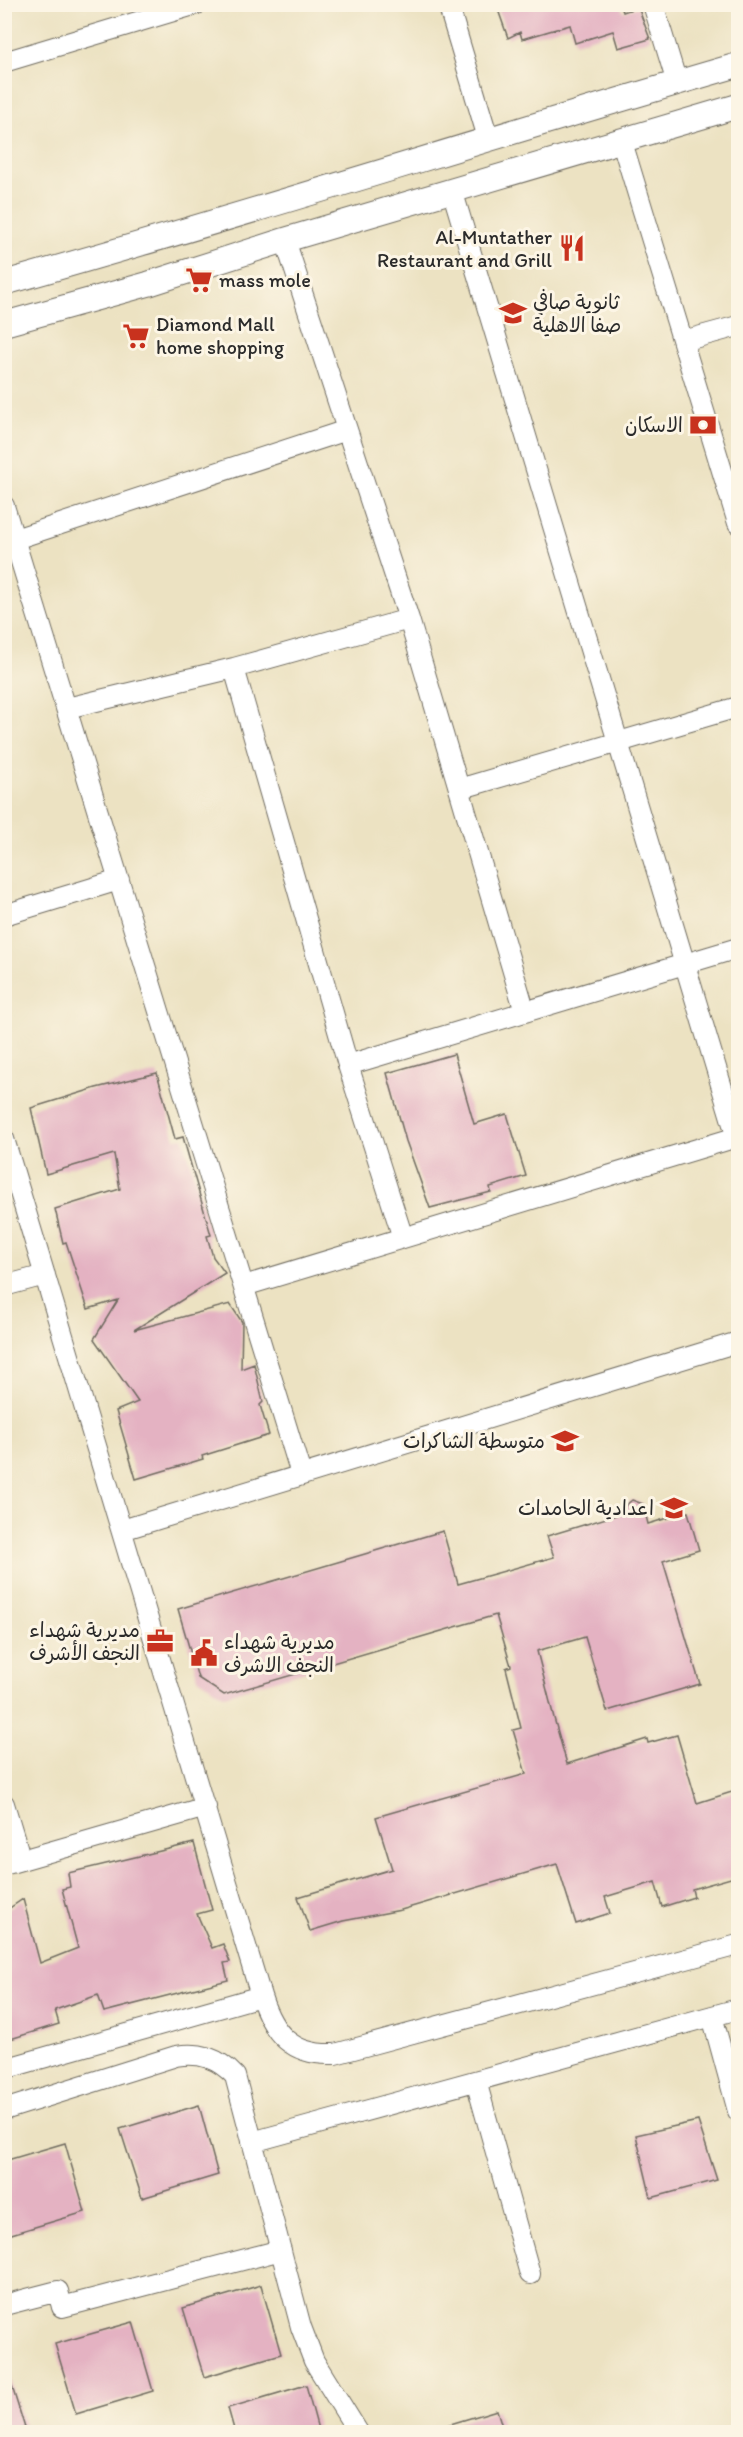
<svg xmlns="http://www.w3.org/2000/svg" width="743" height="2437" font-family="Itim,'Playpen Sans Arabic',sans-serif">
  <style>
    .building { fill: #e4b2c2 }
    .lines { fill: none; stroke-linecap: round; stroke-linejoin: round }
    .minor-casing { stroke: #6f6b60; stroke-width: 22 }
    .tertiary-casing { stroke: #6f6b60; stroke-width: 26 }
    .minor { stroke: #fff; stroke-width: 20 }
    .tertiary { stroke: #fff; stroke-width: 24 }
    .labels { text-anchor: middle; stroke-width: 6; stroke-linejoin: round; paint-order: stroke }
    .poi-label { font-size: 20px; fill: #2b2b2b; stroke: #fcf5e5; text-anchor: end }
  </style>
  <rect width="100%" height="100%" fill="#fcf5e5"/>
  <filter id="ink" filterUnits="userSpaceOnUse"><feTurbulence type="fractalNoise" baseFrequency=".0167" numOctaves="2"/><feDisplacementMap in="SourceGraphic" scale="12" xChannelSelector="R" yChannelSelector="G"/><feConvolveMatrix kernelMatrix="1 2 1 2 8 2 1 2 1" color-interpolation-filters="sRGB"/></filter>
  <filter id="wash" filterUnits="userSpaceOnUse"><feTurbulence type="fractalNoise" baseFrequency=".008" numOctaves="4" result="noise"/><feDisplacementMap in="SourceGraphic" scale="24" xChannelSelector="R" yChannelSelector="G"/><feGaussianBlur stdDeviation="1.35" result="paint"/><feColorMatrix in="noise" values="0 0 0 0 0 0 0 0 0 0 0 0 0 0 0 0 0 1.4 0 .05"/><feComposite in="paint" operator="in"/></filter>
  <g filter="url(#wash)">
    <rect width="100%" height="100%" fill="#ece2c2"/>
    <g id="blocks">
      <path class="building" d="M 496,4 L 620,4 L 623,12 L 638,7 L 650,39 L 618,48 L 613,31 L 575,43 L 570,25 L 522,39 L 520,32 L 508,38 Z
        M 454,1054 L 474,1124 L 507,1114 L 526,1176 L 490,1187 L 491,1192 L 430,1208 L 406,1141 L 387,1073 Z
        M 157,1073 L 175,1139 L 183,1137 L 211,1235 L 207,1236 L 213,1257 L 225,1273 L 134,1330 L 230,1304 L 242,1322 L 241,1369 L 254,1364 L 263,1402 L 260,1405 L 269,1435 L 202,1456 L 203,1459 L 136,1479 L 116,1411 L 138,1402 L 94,1339 L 118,1300 L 88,1309 L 66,1242 L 63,1243 L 55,1209 L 120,1189 L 114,1154 L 46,1174 L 31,1108 L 96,1088 Z
        M 632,1500 L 643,1504 L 648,1524 L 688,1512 L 699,1550 L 663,1561 L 700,1684 L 607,1711 L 585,1637 L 537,1651 L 554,1718 L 567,1764 L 647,1739 L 648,1743 L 677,1735 L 697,1803 L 738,1790 L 738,1876 L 692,1889 L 694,1897 L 662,1907 L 655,1882 L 605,1897 L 610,1913 L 576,1924 L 557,1864 L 401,1910 L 343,1921 L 310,1931 L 298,1897 L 392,1869 L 376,1817 L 526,1774 L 513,1730 L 521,1728 L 506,1668 L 511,1666 L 496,1615 L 224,1695 L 198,1678 L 178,1609 L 443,1531 L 458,1584 L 554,1557 L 547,1536 L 623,1513 L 625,1506 Z
        M 194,1843 L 212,1910 L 197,1914 L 212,1948 L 223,1944 L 230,1962 L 224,1963 L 228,1980 L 104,2012 L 98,1995 L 55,2010 L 59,2024 L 4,2041 L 4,1912 L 23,1899 L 40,1963 L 78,1948 L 62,1889 L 70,1887 L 68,1873 Z
        M 199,2105 L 218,2175 L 142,2198 L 120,2129 Z
        M 698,2121 L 717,2180 L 651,2198 L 636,2135 Z
        M 65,2143 L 85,2212 L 8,2235 L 4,2222 L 4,2161 Z
        M 261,2285 L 281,2354 L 204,2377 L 183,2308 Z
        M 133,2322 L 153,2391 L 76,2414 L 55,2344 Z
        M 9,2377 L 25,2428 L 4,2433 L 4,2378 Z
        M 306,2385 L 319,2433 L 235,2433 L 228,2408 Z
        M 497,2410 L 504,2433 L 438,2433 L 437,2428 Z"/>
    </g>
  </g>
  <g filter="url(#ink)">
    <use href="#blocks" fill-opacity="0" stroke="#6f6b60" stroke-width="1.5"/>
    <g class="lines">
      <defs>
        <path id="minor" d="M 448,4 L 488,138
          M 653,4 L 677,83
          M 4,62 L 197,4
          M 622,142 L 738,523
          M 452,190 L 738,1141
          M 285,240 L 409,619 L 525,1012
          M 683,341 L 738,326
          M 4,506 L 301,1474
          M 15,539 L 347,430
          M 234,668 L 348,1065 L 403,1238
          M 67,708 L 234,668 L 409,619
          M 459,789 L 738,707
          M 4,915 L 119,880
          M 348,1065 L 738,948
          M 4,1139 L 261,1996 C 273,2034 292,2056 335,2054 L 738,1945
          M 4,1286 L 45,1275
          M 244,1286 L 737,1137
          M 122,1530 L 738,1342
          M 4,1804 L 21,1860
          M 4,1865 L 206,1807
          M 712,2016 L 738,2111
          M 4,2069 L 261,1996
          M 476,2081 L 530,2274
          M 4,2110 L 176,2056 C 200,2052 218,2058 235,2076 L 301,2327 L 314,2361 L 358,2432
          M 252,2142 L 738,2009
          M 4,2305 L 58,2291 L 62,2307 L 281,2250"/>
        <path id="tertiary" d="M 4,283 C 250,214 493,136 738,65
          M 4,324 L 148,284 L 285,240 L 738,106"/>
      </defs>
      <use href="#minor" class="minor-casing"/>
      <use href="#tertiary" class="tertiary-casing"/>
      <use href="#minor" class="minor"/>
      <use href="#tertiary" class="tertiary"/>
    </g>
  </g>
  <defs>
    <symbol id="restaurant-bare" viewBox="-9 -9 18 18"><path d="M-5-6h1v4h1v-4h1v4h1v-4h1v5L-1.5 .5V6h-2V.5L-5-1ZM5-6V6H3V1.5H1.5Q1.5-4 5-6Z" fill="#c8321e" stroke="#fcf5e5" stroke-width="2.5" paint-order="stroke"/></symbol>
    <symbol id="supermarket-bare" viewBox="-9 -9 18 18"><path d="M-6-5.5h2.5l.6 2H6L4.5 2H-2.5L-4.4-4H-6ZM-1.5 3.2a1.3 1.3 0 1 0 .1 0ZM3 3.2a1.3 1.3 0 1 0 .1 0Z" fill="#c8321e" stroke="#fcf5e5" stroke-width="2.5" paint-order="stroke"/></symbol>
    <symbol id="school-bare" viewBox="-9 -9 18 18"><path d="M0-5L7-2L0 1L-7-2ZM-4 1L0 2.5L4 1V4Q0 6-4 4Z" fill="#c8321e" stroke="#fcf5e5" stroke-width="2.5" paint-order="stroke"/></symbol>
    <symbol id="bank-bare" viewBox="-9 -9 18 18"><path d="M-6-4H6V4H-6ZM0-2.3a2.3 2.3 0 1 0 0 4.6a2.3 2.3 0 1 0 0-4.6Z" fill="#c8321e" stroke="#fcf5e5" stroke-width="2.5" paint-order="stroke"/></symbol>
    <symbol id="office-bare" viewBox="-9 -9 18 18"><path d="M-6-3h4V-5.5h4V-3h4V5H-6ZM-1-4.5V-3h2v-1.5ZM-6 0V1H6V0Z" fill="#c8321e" stroke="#fcf5e5" stroke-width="2.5" paint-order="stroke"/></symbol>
    <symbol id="civic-bare" viewBox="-9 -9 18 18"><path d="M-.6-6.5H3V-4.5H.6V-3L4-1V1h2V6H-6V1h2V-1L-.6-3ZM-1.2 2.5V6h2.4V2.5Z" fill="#c8321e" stroke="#fcf5e5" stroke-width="2.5" paint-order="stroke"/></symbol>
  </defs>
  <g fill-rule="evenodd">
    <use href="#restaurant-bare" x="553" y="229" width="38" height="38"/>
    <use href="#supermarket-bare" x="180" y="261" width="38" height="38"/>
    <use href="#school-bare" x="494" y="294" width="38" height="38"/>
    <use href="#supermarket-bare" x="117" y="317" width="38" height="38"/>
    <use href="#bank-bare" x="684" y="406" width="38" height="38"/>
    <use href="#school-bare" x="546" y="1422" width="38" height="38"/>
    <use href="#school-bare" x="655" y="1489" width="38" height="38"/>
    <use href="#office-bare" x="141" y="1622" width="38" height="38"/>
    <use href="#civic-bare" x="185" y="1634" width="38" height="38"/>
  </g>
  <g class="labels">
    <g class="poi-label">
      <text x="552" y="244">Al-Muntather<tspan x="552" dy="23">Restaurant and Grill</tspan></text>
      <text x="219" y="287" text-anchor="start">mass mole</text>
      <text x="533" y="309" text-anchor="start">ثانوية صافي<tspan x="533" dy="23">صفا الاهلية</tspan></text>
      <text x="156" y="331" text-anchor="start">Diamond Mall<tspan x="156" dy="23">home shopping</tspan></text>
      <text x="683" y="432">الاسكان</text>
      <text x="545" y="1448">متوسطة الشاكرات</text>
      <text x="654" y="1515">اعدادية الحامدات</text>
      <text x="140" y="1637">مديرية شهداء<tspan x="140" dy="23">النجف الأشرف</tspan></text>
      <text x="224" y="1649" text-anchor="start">مديرية شهداء<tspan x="224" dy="23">النجف الاشرف</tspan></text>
    </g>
  </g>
  <rect width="743" height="2437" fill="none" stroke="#fcf5e5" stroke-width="24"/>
</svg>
